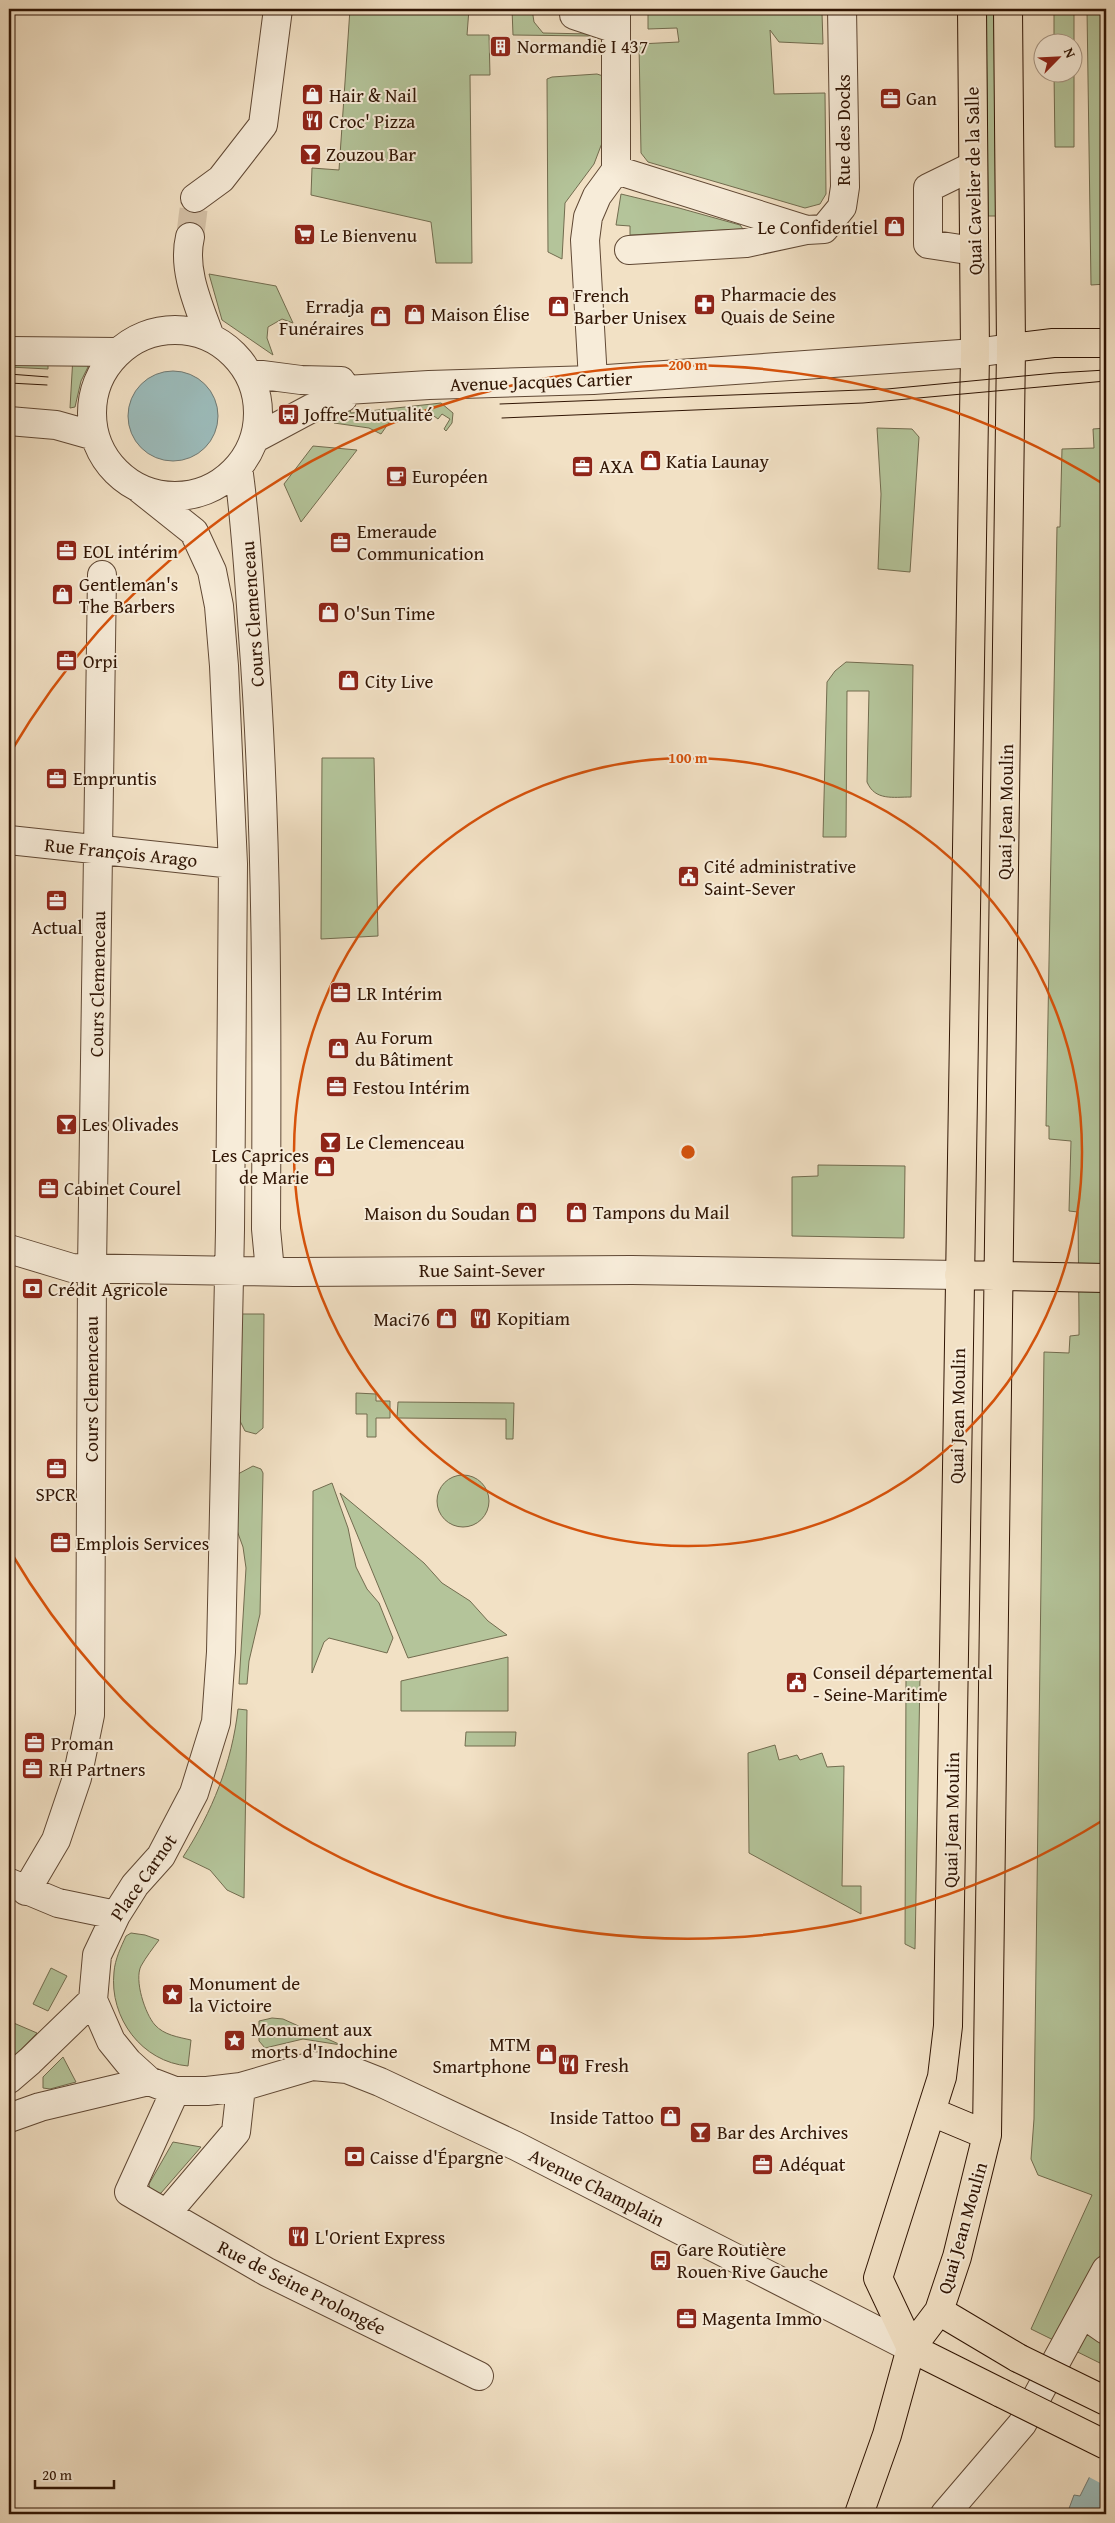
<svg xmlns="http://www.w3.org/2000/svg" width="1115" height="2523" font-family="'Gentium Book Plus',serif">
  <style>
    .green { fill: #b4c49a; stroke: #726c4f }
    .water { fill: #9cbcbb; stroke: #717972 }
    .pier { fill: #f2e1c5 }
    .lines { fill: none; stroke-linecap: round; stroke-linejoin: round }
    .minor-tunnel { stroke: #d5c2a8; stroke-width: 28; stroke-dasharray: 28 14; stroke-linecap: butt }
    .minor-casing { stroke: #604834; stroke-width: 30 }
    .major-casing { stroke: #301504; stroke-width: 30 }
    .minor { stroke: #f7ecd9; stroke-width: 28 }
    .major { stroke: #f2e1c5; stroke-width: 28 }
    .tram { stroke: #301504; stroke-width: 1 }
    .major-bridge-casing { stroke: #301504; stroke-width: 30; stroke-linecap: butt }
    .major-bridge { stroke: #f2e1c5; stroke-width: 28 }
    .ring { fill: none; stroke: #d6520b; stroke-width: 2.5 }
    .labels { text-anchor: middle; stroke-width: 4; stroke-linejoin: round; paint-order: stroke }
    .poi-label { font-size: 19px; fill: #301504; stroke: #f7ecd9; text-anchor: start }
    .street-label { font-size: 19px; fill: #301504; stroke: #f7ecd9 }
    .centre { fill: #d6520b; stroke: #f7ecd9; stroke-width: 2.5 }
    .ring-label { font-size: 15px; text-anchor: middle; font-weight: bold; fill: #d6520b; stroke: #f7ecd9; stroke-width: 4; stroke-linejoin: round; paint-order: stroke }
  </style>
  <rect width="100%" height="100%" fill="#f2e1c5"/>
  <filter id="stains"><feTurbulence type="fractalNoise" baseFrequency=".004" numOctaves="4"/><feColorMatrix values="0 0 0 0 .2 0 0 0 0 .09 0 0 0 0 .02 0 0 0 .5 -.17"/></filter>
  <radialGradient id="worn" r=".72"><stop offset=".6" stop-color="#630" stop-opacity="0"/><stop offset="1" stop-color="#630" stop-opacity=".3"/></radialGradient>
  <path class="green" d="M 350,9 L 469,9 L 467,35 L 489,35 L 490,75 L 470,75 L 472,263 L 436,263 L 431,222 L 311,195 L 312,168 L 339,170 Z
    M 512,9 L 532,9 L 534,22 L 543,33 L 591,34 L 591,36 L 513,35 Z
    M 986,9 L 994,9 L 997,216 L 988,216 Z
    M 1054,9 L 1074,9 L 1074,147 L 1055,147 L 1054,73 L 1072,72 L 1072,42 L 1054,42 Z
    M 1087,9 L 1106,9 L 1106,284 L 1091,285 Z
    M 822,13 L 823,44 L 779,42 L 770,30 L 774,94 L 825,93 L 826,194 L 820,204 L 805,208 L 648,162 L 641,153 L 639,44 L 679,42 L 677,28 L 648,29 L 648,14 Z
    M 597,74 L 603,76 L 604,121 L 602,143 L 594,164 L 565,203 L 562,259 L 548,252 L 547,79 L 552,77 Z
    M 621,194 L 679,208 L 740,225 L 743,229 L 630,235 L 630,226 L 616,225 Z
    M 209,274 L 276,286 L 293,323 L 282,319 L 268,327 L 267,338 L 273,355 L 222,320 Z
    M 1103,286 L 1106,286 L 1106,427 L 1104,427 Z
    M 73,356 L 85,360 L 88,367 L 81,381 L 75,407 L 70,408 Z
    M 48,359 L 48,369 L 9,367 L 9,361 Z
    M 441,403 L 453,413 L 452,423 L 446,431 L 444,429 L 450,419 L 442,414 L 438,419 L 430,413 L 425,419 L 417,414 L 412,419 L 405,414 L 399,421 L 393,417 L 381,434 L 369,428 L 334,423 L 327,413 L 349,408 L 351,413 Z
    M 877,428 L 912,429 L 919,437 L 910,572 L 878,569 L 881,494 Z
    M 1106,428 L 1106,2366 L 1031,2329 L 1092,2195 L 1038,2175 L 1031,2159 L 1034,2119 L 1044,1352 L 1069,1353 L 1070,1336 L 1079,1335 L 1079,1321 L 1078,1212 L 1069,1211 L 1071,1141 L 1049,1139 L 1049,1126 L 1046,1126 L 1057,527 L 1060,527 L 1062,449 L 1094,448 L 1093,429 Z
    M 313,446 L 357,450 L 301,522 L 284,484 Z
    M 846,662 L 913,665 L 911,797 C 893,797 875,801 867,782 L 869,691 L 847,691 L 846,837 L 823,837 L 827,682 L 835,671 Z
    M 322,758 L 374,758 L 378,936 L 321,939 Z
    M 818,1165 L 905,1166 L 904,1238 L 792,1236 L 792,1177 L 818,1176 Z
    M 241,1314 L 264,1314 L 263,1428 L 256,1434 L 245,1431 L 239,1419 Z
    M 356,1393 L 376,1394 L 376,1401 L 390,1401 L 390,1418 L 376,1418 L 376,1437 L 367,1437 L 367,1414 L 356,1414 Z
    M 398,1402 L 514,1403 L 513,1439 L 506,1439 L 506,1419 L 397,1418 Z
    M 253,1466 L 261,1469 L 263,1473 L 260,1614 L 249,1661 L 247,1684 L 239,1684 L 246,1568 L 243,1547 L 235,1525 L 238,1474 Z
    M437 1501a26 26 0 1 1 52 0a26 26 0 1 1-52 0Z
    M 332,1483 L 348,1528 L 356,1567 L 367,1589 L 379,1603 L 393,1638 L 387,1653 L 329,1638 L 324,1642 L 312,1673 L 313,1491 Z
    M 340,1493 L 424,1563 L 442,1583 L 470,1601 L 488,1621 L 507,1635 L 408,1658 Z
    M 508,1657 L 508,1711 L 401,1711 L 401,1681 Z
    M 906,1677 L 920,1677 L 915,1949 L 905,1944 Z
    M 238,1709 L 247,1710 L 244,1898 L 227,1890 L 210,1870 L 183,1857 C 212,1812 232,1763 238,1709 Z
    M 466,1732 L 516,1732 L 515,1746 L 465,1746 Z
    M 775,1745 L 779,1760 L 797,1755 L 800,1760 L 822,1753 L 827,1767 L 844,1766 L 842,1886 L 861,1886 L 861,1914 L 749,1853 L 748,1753 Z
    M 131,1933 L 145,1935 L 159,1940 C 153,1948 146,1957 141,1966 C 134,1980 145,2014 155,2025 C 164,2035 178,2037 191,2040 L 188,2066 C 142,2062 109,2018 114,1972 C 115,1959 121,1947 126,1936 Z
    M 51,1968 L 67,1976 L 48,2011 L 33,2004 Z
    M 272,2018 L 283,2019 L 341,2045 L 303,2039 L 265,2048 L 259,2041 L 259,2021 Z
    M 9,2021 L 37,2033 L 9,2062 Z
    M 63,2057 L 76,2082 L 50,2089 L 43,2088 L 43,2077 Z
    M 173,2142 L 201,2147 L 161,2193 L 156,2195 L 150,2190 L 149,2184 Z"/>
  <path class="water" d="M128 416a45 45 0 1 1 90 0a45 45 0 1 1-90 0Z
    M 1106,2444 L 1106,2514 L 1067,2514 L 1074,2495 L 1080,2496 Z"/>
  <path class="pier" d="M 1106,2441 L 1106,2486 L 1087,2476 Z"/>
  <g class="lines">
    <path class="minor-tunnel" d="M 190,237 L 195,198"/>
    <defs>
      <path id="minor" d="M 574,9 L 574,15 L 616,29
        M 973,166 L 928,188 L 928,244 L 974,251
        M 616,170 L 807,230 L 824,229 L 842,207 L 845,187 L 842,9
        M 195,198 L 221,179 L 263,125 L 278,9
        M 190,237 C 182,270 199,306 210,337
        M 629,250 L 746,243 L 806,230
        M92 413a83 83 0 1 1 166 0a83 83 0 1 1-166 0Z
        M 9,351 L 118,352
        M 248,373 L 301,380 L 341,381 L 346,390 L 343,398 L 312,408 L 254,439
        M 593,380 L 585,240 L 588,217 L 597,196 L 616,170 L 616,9
        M 346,390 L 429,385 L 593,380 L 975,353 L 1011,348
        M 9,421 L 56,425 L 95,436
        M 238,467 C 246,523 249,579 253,635 C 268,833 267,1031 266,1229 L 270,1271
        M 140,489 L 194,532 L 212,571 L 219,606 L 224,666 L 233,864 L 230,1230 L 221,1652 L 216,1722 L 194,1793 L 161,1856 L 135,1885 L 116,1915 L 97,1955 L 93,2000 L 111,2041 L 128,2062 L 149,2081 L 175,2091 L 207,2091 L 241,2087 L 312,2066 L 347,2069 L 380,2082 L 516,2146 L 911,2348
        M 9,840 L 233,864
        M 9,1249 L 72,1268 L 294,1272 L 632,1270 L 959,1275
        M 10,1883 L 58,1903 L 116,1915
        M 26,1891 L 56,1840 L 77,1778 L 90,1715 L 92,1269 L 102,575
        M 9,2079 L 30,2061 L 93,2000
        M 175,2091 L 129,2192 L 267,2272 L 479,2376
        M 9,2118 L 40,2107 L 149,2081
        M 167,2213 L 236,2132 L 241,2087
        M 1083,2314 L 1106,2330
        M 945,2514 L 1022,2424 L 1106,2270"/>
      <path id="major" d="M 1011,348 L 1053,343 L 1106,343
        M 959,1275 L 1106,1278
        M 932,2112 L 987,2135
        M 939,2311 L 1018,2358
        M 911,2348 L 878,2278 L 942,2077 L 948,2026 L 975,353 L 972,9
        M 911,2348 L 1001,2393
        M 859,2514 L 887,2435 L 911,2348 L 939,2311 L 957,2257 L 987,2135 L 1011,348 L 1008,9"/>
    </defs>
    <use href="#minor" class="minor-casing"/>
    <use href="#major" class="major-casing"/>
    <use href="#minor" class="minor"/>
    <use href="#major" class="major"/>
    <path class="tram" d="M 9,374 L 48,377
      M 9,383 L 47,385
      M 500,404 L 887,389 L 1055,373 L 1106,370
      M 502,418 L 863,403 L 1106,381"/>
    <defs>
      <path id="major-bridge" d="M 1018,2358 L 1106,2401
        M 1001,2393 L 1106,2445"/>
    </defs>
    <use href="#major-bridge" class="major-bridge-casing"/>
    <use href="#major-bridge" class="major-bridge"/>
  </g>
  <g class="ring">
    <circle cx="688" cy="1152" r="394"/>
    <path d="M1105 1819A787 787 0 0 1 10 1551M10 753A787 787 0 0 1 1105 485"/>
  </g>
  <defs>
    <symbol id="building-square" viewBox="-11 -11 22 22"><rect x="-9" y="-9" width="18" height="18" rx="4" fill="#8f2418" stroke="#f7ecd9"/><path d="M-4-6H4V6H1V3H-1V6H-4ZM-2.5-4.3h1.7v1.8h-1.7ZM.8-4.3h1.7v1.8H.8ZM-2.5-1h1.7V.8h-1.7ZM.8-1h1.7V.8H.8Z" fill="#fff"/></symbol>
    <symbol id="shop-square" viewBox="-11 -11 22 22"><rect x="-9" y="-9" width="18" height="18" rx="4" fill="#8f2418" stroke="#f7ecd9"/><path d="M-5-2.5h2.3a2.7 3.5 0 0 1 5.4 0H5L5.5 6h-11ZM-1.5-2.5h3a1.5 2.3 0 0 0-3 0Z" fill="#fff"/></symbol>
    <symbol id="office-square" viewBox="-11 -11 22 22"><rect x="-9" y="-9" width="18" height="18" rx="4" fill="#8f2418" stroke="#f7ecd9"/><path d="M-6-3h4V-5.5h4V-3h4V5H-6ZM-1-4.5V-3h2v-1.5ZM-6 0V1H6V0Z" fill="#fff"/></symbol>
    <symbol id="restaurant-square" viewBox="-11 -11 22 22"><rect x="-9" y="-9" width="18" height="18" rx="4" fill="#8f2418" stroke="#f7ecd9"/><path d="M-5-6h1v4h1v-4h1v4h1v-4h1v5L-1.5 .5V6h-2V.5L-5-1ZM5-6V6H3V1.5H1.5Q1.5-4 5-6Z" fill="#fff"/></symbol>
    <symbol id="bar-square" viewBox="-11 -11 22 22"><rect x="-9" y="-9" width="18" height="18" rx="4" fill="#8f2418" stroke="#f7ecd9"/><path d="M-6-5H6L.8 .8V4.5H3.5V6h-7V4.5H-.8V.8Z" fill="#fff"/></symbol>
    <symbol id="supermarket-square" viewBox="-11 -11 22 22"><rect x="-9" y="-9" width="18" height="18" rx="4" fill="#8f2418" stroke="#f7ecd9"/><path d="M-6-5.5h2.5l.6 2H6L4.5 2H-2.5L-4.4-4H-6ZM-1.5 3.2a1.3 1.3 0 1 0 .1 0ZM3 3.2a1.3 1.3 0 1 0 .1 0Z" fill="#fff"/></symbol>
    <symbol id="pharmacy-square" viewBox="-11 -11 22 22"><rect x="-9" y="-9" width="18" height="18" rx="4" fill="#8f2418" stroke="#f7ecd9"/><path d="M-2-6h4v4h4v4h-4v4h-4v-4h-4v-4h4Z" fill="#fff"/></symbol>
    <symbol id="bus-square" viewBox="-11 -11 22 22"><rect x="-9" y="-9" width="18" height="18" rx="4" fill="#8f2418" stroke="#f7ecd9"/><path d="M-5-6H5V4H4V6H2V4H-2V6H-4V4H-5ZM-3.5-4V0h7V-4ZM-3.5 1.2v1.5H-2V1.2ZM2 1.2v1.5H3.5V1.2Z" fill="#fff"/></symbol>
    <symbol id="cafe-square" viewBox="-11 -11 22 22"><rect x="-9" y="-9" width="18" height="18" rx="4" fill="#8f2418" stroke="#f7ecd9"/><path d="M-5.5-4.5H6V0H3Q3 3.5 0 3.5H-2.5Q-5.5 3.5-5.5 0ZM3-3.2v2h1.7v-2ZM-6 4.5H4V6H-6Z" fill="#fff"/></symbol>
    <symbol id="civic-square" viewBox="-11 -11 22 22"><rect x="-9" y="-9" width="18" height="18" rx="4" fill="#8f2418" stroke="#f7ecd9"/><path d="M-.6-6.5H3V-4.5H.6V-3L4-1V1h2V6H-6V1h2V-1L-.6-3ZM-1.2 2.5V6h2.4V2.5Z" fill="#fff"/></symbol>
    <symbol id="bank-square" viewBox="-11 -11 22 22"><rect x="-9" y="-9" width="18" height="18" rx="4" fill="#8f2418" stroke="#f7ecd9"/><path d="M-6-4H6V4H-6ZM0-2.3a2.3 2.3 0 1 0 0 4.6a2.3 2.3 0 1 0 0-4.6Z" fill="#fff"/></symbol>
    <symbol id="sight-square" viewBox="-11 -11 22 22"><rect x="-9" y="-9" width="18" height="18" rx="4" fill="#8f2418" stroke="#f7ecd9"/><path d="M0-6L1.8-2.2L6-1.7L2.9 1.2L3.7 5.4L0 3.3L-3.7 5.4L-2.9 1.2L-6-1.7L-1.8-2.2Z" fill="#fff"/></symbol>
  </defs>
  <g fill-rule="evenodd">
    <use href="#building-square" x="488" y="34" width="25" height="25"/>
    <use href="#shop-square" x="300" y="82" width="25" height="25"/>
    <use href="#office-square" x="878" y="86" width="25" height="25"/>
    <use href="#restaurant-square" x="300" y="108" width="25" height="25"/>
    <use href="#bar-square" x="298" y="142" width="25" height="25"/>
    <use href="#shop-square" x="882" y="214" width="25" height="25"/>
    <use href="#supermarket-square" x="292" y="222" width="25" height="25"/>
    <use href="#pharmacy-square" x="692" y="292" width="25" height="25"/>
    <use href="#shop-square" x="546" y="294" width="25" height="25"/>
    <use href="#shop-square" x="402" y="302" width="25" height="25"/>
    <use href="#shop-square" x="368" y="304" width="25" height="25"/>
    <use href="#bus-square" x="276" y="402" width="25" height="25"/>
    <use href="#shop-square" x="638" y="448" width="25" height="25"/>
    <use href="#office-square" x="570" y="454" width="25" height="25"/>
    <use href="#cafe-square" x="384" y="464" width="25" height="25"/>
    <use href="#office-square" x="328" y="530" width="25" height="25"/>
    <use href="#office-square" x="54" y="538" width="25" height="25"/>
    <use href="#shop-square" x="50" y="582" width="25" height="25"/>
    <use href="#shop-square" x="316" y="600" width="25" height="25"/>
    <use href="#office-square" x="54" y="648" width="25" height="25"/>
    <use href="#shop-square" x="336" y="668" width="25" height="25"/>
    <use href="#office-square" x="44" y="766" width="25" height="25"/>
    <use href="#civic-square" x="676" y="864" width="25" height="25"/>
    <use href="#office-square" x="44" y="888" width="25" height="25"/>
    <use href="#office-square" x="328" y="980" width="25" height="25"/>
    <use href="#shop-square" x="326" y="1036" width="25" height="25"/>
    <use href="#office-square" x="324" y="1074" width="25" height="25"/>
    <use href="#bar-square" x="54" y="1112" width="25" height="25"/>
    <use href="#bar-square" x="318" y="1130" width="25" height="25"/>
    <use href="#shop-square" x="312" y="1154" width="25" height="25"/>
    <use href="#office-square" x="36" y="1176" width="25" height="25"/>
    <use href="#shop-square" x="564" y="1200" width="25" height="25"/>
    <use href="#shop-square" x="514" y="1200" width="25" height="25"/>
    <use href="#bank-square" x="20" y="1276" width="25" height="25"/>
    <use href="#restaurant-square" x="468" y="1306" width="25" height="25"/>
    <use href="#shop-square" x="434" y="1306" width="25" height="25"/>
    <use href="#office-square" x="44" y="1456" width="25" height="25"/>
    <use href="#office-square" x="48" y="1530" width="25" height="25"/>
    <use href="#civic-square" x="784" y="1670" width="25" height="25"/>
    <use href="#office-square" x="22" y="1730" width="25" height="25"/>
    <use href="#office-square" x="20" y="1756" width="25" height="25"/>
    <use href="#sight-square" x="160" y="1982" width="25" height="25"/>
    <use href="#sight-square" x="222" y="2028" width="25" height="25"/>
    <use href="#shop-square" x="534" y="2042" width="25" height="25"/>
    <use href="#restaurant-square" x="556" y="2052" width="25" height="25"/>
    <use href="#shop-square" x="658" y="2104" width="25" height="25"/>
    <use href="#bar-square" x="688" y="2120" width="25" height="25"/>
    <use href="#bank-square" x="342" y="2144" width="25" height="25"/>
    <use href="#office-square" x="750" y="2152" width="25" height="25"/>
    <use href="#restaurant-square" x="286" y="2224" width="25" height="25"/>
    <use href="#bus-square" x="648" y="2248" width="25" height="25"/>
    <use href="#office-square" x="674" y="2306" width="25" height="25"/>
  </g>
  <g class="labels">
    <g class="poi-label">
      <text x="517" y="53">Normandie I 437</text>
      <text x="329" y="102">Hair &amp; Nail</text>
      <text x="906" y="105">Gan</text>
      <text x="329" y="128">Croc' Pizza</text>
      <text x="326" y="161">Zouzou Bar</text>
      <text x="878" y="234" text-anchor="end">Le Confidentiel</text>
      <text x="320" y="242">Le Bienvenu</text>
      <text x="721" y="301">Pharmacie des<tspan x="721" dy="22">Quais de Seine</tspan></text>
      <text x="574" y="302">French<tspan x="574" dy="22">Barber Unisex</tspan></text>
      <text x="364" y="313" text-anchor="end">Erradja<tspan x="364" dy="22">Funéraires</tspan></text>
      <text x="431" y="321">Maison Élise</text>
      <text x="304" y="421">Joffre-Mutualité</text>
      <text x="666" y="468">Katia Launay</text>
      <text x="599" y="473">AXA</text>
      <text x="412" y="483">Européen</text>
      <text x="357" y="538">Emeraude<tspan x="357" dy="22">Communication</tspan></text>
      <text x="83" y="558">EOL intérim</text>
      <text x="79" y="591">Gentleman's<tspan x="79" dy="22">The Barbers</tspan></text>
      <text x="344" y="620">O'Sun Time</text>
      <text x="83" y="668">Orpi</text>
      <text x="365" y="688">City Live</text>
      <text x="73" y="785">Empruntis</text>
      <text x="704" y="873">Cité administrative<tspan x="704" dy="22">Saint-Sever</tspan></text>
      <text x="57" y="934" text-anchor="middle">Actual</text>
      <text x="357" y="1000">LR Intérim</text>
      <text x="355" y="1044">Au Forum<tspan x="355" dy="22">du Bâtiment</tspan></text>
      <text x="353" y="1094">Festou Intérim</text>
      <text x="82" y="1131">Les Olivades</text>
      <text x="346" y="1149">Le Clemenceau</text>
      <text x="309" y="1162" text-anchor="end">Les Caprices<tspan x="309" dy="22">de Marie</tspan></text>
      <text x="64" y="1195">Cabinet Courel</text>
      <text x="593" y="1219">Tampons du Mail</text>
      <text x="510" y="1220" text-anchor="end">Maison du Soudan</text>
      <text x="48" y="1296">Crédit Agricole</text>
      <text x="497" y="1325">Kopitiam</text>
      <text x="430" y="1326" text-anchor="end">Maci76</text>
      <text x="56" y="1501" text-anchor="middle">SPCR</text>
      <text x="76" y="1550">Emplois Services</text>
      <text x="813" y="1679">Conseil départemental<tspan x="813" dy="22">- Seine-Maritime</tspan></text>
      <text x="51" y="1750">Proman</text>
      <text x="49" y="1776">RH Partners</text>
      <text x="189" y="1990">Monument de<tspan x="189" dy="22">la Victoire</tspan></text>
      <text x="251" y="2036">Monument aux<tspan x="251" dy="22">morts d'Indochine</tspan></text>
      <text x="531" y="2051" text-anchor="end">MTM<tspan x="531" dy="22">Smartphone</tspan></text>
      <text x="585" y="2072">Fresh</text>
      <text x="654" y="2124" text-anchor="end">Inside Tattoo</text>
      <text x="717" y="2139">Bar des Archives</text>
      <text x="370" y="2164">Caisse d'Épargne</text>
      <text x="779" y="2171">Adéquat</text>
      <text x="315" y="2244">L'Orient Express</text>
      <text x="677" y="2256">Gare Routière<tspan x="677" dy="22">Rouen Rive Gauche</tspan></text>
      <text x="702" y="2325">Magenta Immo</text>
    </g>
    <g class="street-label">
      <text transform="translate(843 130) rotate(-90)" y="7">Rue des Docks</text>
      <text transform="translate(973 181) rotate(-91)" y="7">Quai Cavelier de la Salle</text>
      <text transform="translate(541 381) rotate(-2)" y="7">Avenue Jacques Cartier</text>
      <text transform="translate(252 614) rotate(-94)" y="7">Cours Clemenceau</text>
      <text transform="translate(1005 812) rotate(-89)" y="7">Quai Jean Moulin</text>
      <text transform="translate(121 852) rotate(6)" y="7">Rue François Arago</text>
      <text transform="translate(97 984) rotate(-89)" y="7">Cours Clemenceau</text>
      <text x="482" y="1277">Rue Saint-Sever</text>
      <text transform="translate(91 1389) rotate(-90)" y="7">Cours Clemenceau</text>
      <text transform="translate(957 1416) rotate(-89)" y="7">Quai Jean Moulin</text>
      <text transform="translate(951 1820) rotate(-89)" y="7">Quai Jean Moulin</text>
      <text transform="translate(143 1877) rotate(-55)" y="7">Place Carnot</text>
      <text transform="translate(597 2187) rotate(27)" y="7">Avenue Champlain</text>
      <text transform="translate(962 2228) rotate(-74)" y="7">Quai Jean Moulin</text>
      <text transform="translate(302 2287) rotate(27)" y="7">Rue de Seine Prolongée</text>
    </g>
  </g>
  <circle cx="688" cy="1152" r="8" class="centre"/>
  <g class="ring-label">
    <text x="688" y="370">200 m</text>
    <text x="688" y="763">100 m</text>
  </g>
  <rect width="1115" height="2523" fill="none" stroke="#f2e1c5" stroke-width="30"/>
  <rect x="10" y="10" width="1095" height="2503" fill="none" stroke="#301504" stroke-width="2.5"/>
  <rect x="15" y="15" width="1085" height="2493" fill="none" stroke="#301504"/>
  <g transform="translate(1058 58) rotate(66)"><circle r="24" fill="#f7ecd9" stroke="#a79684"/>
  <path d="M0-4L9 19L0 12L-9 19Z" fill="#8f2418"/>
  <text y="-8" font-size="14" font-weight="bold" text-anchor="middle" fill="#301504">N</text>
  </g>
  <path d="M35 2480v8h79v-8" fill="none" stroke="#301504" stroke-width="2.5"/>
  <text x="42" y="2480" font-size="15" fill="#301504" stroke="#f7ecd9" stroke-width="4" paint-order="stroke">20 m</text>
  <rect width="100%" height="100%" filter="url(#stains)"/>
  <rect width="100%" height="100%" fill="url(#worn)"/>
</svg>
